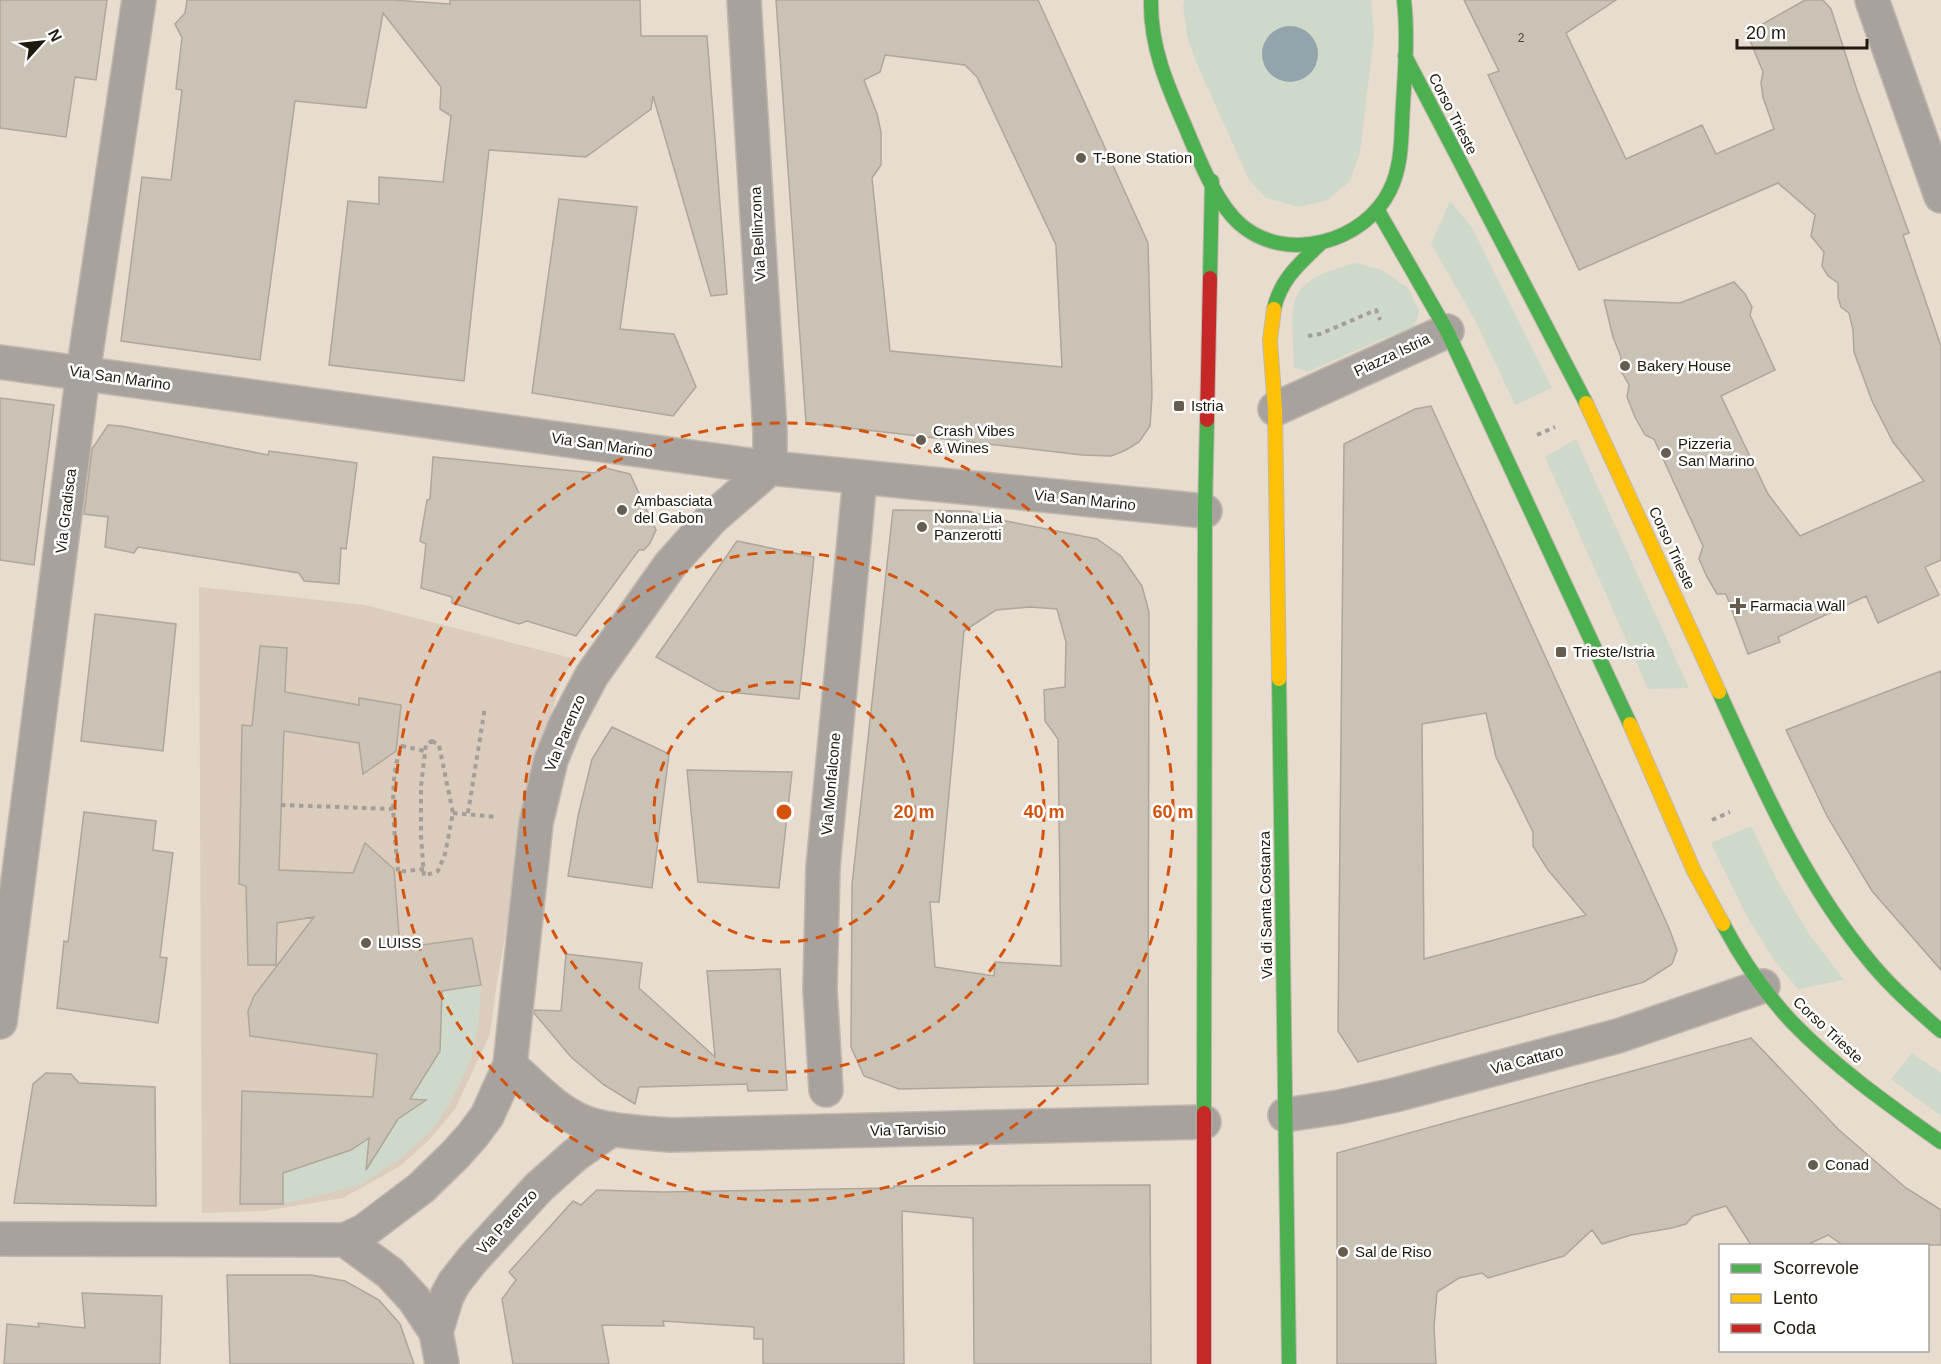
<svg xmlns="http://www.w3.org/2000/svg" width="1941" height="1364" font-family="Helvetica,sans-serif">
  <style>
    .education { fill: #dbccbd }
    .green { fill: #cfd9ca }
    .water { fill: #94a4ac }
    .building { fill: #cbc2b6; stroke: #afa69a; stroke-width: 1.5; fill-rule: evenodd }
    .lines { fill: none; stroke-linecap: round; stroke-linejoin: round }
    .street-casing { stroke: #c1b8ad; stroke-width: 36 }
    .fast-casing { stroke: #c1b8ad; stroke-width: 16 }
    .slow-casing { stroke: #c1b8ad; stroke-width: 16 }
    .jam-casing { stroke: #c1b8ad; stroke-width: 16 }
    .path { stroke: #a49e97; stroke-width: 4; stroke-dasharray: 4.5 4.5; stroke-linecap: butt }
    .street { stroke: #a7a29e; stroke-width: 33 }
    .fast { stroke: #4caf50; stroke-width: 14 }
    .slow { stroke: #ffc107; stroke-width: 14 }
    .jam { stroke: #c62828; stroke-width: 14 }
    .ring { fill: none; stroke: #d4530c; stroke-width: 3; stroke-dasharray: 10 8 }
    .poi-dot { fill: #665d51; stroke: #fff; stroke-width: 2 }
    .labels { text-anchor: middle; stroke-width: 5; stroke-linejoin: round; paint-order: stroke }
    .number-label { font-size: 12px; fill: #4b4338 }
    .street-label { font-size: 15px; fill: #20190e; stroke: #fff }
    .poi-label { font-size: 15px; fill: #20190e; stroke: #fff; text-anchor: start }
    .centre { fill: #d4530c; stroke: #fff; stroke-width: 3 }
    .ring-label { font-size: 18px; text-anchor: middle; font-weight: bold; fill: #d4530c; stroke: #fff; stroke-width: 5; stroke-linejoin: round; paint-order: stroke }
  </style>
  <rect width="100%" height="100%" fill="#e7dccd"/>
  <path class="education" d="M 199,587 L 365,605 L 575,659 L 562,677 L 531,785 L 496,989 L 490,1034 L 455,1109 L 429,1140 L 400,1166 L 343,1198 L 264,1211 L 202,1213 Z"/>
  <path class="green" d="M 1184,0 L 1371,0 L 1374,35 L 1360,152 L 1350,181 L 1328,200 L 1299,207 L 1266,198 L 1249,180 L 1196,62 L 1187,36 L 1183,6 Z
    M 1450,201 L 1473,229 L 1552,388 L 1515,405 L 1475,320 L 1431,244 Z
    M 1356,263 L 1382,270 L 1408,288 L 1419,311 L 1416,323 L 1411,329 L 1392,335 L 1307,372 L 1294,367 C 1292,300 1282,282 1356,263 Z
    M 1576,439 L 1689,688 L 1648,689 L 1545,457 Z
    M 1751,826 L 1776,878 L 1809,934 L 1844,980 L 1798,989 L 1774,960 L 1746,915 L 1711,843 Z
    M 481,985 L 479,1023 L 471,1060 L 452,1099 L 431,1131 L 399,1159 L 361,1185 L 283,1204 L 284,1154 L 313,1163 L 337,1155 L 334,1145 L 363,1132 L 369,1138 L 402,1093 L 411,1098 L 425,1075 L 433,993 Z
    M 1912,1053 L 1941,1073 L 1941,1116 L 1891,1079 Z"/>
  <path class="water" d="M1262 54a28 28 0 1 1 56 0a28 28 0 1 1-56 0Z"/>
  <path class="building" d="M 0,0 L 107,0 L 96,80 L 75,77 L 66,137 L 0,128 Z
    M 187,0 L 393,0 L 450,4 L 450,0 L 640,0 L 641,36 L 707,36 L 727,294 L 711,296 L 653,96 L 651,109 L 586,157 L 489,150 L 464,381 L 329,365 L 348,201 L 379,204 L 379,177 L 443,182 L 451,116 L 440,109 L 441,87 L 383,13 L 366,108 L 295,101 L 260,360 L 121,341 L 142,177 L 171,180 L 182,90 L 176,89 L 182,38 L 175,24 L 185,13 Z
    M 776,0 L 1038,0 L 1148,243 L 1152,396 L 1150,426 L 1139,442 L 1126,450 L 1111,456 L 1082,455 L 806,423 ZM 885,55 L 965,65 L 977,77 L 1056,245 L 1062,367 L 890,351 L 872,178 L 881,165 L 881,132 L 877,114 L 864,80 L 880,72 Z
    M 1464,0 L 1616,0 L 1566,33 L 1626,159 L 1702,125 L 1716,154 L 1774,129 L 1763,97 L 1761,83 L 1763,72 L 1747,33 L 1805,0 L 1823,0 L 1831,9 L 1857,90 L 1909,233 L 1903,235 L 1941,346 L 1941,560 L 1925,567 L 1939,595 L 1878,623 L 1866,596 L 1778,637 L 1780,642 L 1748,654 L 1726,594 L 1717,594 L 1707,577 L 1699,559 L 1703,546 L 1654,439 L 1645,435 L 1635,417 L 1627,397 L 1629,385 L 1620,369 L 1621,357 L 1613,337 L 1604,300 L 1680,303 L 1734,282 L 1745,294 L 1752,307 L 1750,315 L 1775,370 L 1721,396 L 1768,494 L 1800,536 L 1924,481 L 1893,442 L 1872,401 L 1854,352 L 1853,330 L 1849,313 L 1841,307 L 1838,297 L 1838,283 L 1828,276 L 1822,266 L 1824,252 L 1811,236 L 1815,215 L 1778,183 L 1579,270 L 1488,75 L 1499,71 Z
    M 559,199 L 637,207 L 620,329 L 674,334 L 696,387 L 673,416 L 532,393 Z
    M 0,398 L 54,405 L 34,565 L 0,560 Z
    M 1431,406 L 1669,928 L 1677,950 L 1672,964 L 1644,982 L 1358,1062 L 1338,1031 L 1344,444 L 1415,409 ZM 1486,713 L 1496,757 L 1533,832 L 1533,846 L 1548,870 L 1586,915 L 1424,959 L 1422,724 Z
    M 108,425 L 121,426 L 268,455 L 269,451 L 357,463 L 346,549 L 341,548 L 339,584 L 304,581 L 299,573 L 138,547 L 134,553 L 105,547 L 108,517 L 84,514 L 92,449 Z
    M 433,457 L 595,473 L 601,467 L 630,474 L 656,530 L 650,543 L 644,550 L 639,550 L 576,636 L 527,621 L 519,624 L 452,603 L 452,597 L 421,588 L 426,544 L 420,541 L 427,500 L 430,499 Z
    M 893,510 L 968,511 L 996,519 L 1097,539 L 1121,556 L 1142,586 L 1149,612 L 1148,1084 L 899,1089 L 864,1076 L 851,1047 L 852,885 ZM 1030,607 L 1057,609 L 1066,642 L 1065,687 L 1044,690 L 1045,721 L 1058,739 L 1061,966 L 995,962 L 994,976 L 935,967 L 930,902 L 939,902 L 964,631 L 996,610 Z
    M 737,541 L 814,557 L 799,699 L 718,691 L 656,657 Z
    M 95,614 L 176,624 L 163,751 L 81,741 Z
    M 260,646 L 287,648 L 285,692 L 359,705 L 359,698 L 401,705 L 396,751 L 363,774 L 359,743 L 284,731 L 279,870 L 353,873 L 365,843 L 394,869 L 400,948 L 472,938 L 481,985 L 442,991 L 440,1051 L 410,1099 L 426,1100 L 398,1119 L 366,1170 L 369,1138 L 351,1150 L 283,1173 L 283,1204 L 240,1204 L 242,1091 L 373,1097 L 377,1054 L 250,1036 L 248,1011 L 254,996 L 314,917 L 277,923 L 276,965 L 248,965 L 246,886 L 239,884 L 242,725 L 252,726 Z
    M 1941,671 L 1941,970 L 1872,891 L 1827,816 L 1786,730 Z
    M 612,727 L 669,754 L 652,888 L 568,876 L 578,816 L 592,759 Z
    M 687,770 L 792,772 L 779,888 L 698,882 Z
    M 84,812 L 156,821 L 153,850 L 173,853 L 160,957 L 167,958 L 158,1023 L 57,1008 L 64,941 L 68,942 Z
    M 566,954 L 642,963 L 639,988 L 715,1057 L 707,971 L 780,969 L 787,1090 L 748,1091 L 747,1084 L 639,1087 L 635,1104 L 604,1085 L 571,1057 L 534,1013 L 535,1010 L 561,1011 Z
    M 1751,1038 L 1839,1130 L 1906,1188 L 1941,1210 L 1941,1245 L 1843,1245 L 1828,1235 L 1807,1245 L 1751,1245 L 1726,1206 L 1693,1216 L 1686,1224 L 1672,1228 L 1631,1235 L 1602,1244 L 1592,1230 L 1564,1256 L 1488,1278 L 1482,1273 L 1459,1278 L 1437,1292 L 1434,1327 L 1436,1364 L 1337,1364 L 1337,1153 Z
    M 46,1073 L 71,1074 L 79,1083 L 155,1087 L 156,1206 L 14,1203 L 33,1084 Z
    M 1150,1185 L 1151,1364 L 974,1364 L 973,1218 L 902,1211 L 904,1364 L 763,1364 L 763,1339 L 754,1339 L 754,1327 L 663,1321 L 664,1326 L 602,1325 L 609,1364 L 513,1364 L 502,1299 L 516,1280 L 509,1272 L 573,1201 L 581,1205 L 597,1190 L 663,1192 L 894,1188 L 894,1186 Z
    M 227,1275 L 311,1275 L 345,1281 L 379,1300 L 400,1324 L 414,1364 L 230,1364 Z
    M 82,1293 L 162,1296 L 160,1364 L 4,1364 L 7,1324 L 39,1327 L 38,1323 L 85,1328 Z"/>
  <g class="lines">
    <defs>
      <path id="street" d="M 1872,0 L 1941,196
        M 0,362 L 770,468 L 1205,511
        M 1275,409 L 1447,331
        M 0,1022 L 83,373 L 139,0
        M 510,1065 C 535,1088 562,1118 596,1126 C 620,1132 646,1133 670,1135 L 1204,1122
        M 826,1090 L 820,989 L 823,867 L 860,478
        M 1285,1115 L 1339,1107 L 1395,1095 L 1618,1036 L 1763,986
        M 0,1239 L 345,1240 L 364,1231 L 421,1188 L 455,1155 L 472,1136 L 487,1116 L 510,1065 L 536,823 L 551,760 L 565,726 L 592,675 L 670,565 L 712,518 L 770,468 L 770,431 L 744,0
        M 345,1240 L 390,1273 L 414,1299 L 436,1332 L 442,1364
        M 436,1332 L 447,1296 L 454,1283 L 472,1260 L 539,1187 L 575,1155 L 612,1129"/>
      <path id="fast" d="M 1151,0 C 1150,46 1167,85 1185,126 C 1198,157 1216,204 1241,225 C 1287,264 1365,242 1390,190 C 1403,164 1401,133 1403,105 C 1405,70 1408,35 1404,0
        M 1405,56 L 1586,403
        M 1377,209 L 1447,331 L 1630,724
        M 1210,278 L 1212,181
        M 1274,309 C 1280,280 1300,263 1321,243
        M 1279,679 L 1289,1364
        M 1719,692 C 1762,787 1804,883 1872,964 C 1892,988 1917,1010 1941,1031
        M 1723,924 C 1741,958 1765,993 1791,1021 C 1836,1068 1889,1105 1941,1142
        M 1204,1113 L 1205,511 L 1207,420"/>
      <path id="slow" d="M 1274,309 L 1270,340 L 1275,409 L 1279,679
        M 1586,403 L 1719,692
        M 1630,724 L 1694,871 L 1723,924"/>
      <path id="jam" d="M 1207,420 L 1210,278
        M 1204,1364 L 1204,1113"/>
    </defs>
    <use href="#street" class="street-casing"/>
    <use href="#fast" class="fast-casing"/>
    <use href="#slow" class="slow-casing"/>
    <use href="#jam" class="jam-casing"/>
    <path class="path" d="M 1308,336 L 1320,334 L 1376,310 L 1380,320
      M 1537,435 L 1555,427
      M 432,741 L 439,745 L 453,813 L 445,854 L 438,871 L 424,876 L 421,836 L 421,786 L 426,744 Z
      M 281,805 L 393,809
      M 453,813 L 497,817
      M 468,813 L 485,707
      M 1712,820 L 1730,812
      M 424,869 L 398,872 C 395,836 387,779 402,746 L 425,751"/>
    <use href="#street" class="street"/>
    <use href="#fast" class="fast"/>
    <use href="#slow" class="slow"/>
    <use href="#jam" class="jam"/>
  </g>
  <g class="ring">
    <circle cx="784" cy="812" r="130"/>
    <circle cx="784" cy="812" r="260"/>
    <circle cx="784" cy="812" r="389"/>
  </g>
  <g class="poi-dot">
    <circle cx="1081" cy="158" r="6"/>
    <circle cx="1625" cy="366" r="6"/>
    <rect x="1173" y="400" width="12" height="12" rx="3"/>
    <circle cx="921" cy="440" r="6"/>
    <circle cx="1666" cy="453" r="6"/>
    <circle cx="622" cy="510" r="6"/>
    <circle cx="922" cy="527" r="6"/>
    <path d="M1735 597h6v6h6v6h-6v6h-6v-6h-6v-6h6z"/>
    <rect x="1555" y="646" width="12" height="12" rx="3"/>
    <circle cx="366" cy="943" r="6"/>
    <circle cx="1813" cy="1165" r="6"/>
    <circle cx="1343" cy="1252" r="6"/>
  </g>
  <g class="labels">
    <g class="number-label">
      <text x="1521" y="42">2</text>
    </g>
    <g class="street-label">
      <text transform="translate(1453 114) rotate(63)" y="5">Corso Trieste</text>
      <text transform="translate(758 234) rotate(-93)" y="5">Via Bellinzona</text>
      <text transform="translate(1392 355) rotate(-25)" y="5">Piazza Istria</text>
      <text transform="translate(120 378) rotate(8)" y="5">Via San Marino</text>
      <text transform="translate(602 445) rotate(8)" y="5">Via San Marino</text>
      <text transform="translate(1085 500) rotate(6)" y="5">Via San Marino</text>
      <text transform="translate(66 511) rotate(-83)" y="5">Via Gradisca</text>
      <text transform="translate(1672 548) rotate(65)" y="5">Corso Trieste</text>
      <text transform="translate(565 733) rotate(-67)" y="5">Via Parenzo</text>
      <text transform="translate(831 784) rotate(-85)" y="5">Via Monfalcone</text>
      <text transform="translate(1266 905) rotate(-91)" y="5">Via di Santa Costanza</text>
      <text transform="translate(1828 1030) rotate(43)" y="5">Corso Trieste</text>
      <text transform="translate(1527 1060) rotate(-15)" y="5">Via Cattaro</text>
      <text transform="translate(908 1130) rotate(-1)" y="5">Via Tarvisio</text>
      <text transform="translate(507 1222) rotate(-48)" y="5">Via Parenzo</text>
    </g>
    <g class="poi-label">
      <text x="1093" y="163">T-Bone Station</text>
      <text x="1637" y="371">Bakery House</text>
      <text x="1191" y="411">Istria</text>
      <text x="933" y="436">Crash Vibes<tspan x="933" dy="17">&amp; Wines</tspan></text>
      <text x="1678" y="449">Pizzeria<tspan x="1678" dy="17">San Marino</tspan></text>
      <text x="634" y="506">Ambasciata<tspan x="634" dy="17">del Gabon</tspan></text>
      <text x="934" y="523">Nonna Lia<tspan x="934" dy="17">Panzerotti</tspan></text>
      <text x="1750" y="611">Farmacia Wall</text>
      <text x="1573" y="657">Trieste/Istria</text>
      <text x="378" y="948">LUISS</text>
      <text x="1825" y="1170">Conad</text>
      <text x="1355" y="1257">Sal de Riso</text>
    </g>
  </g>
  <circle cx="784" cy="812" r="9" class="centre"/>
  <g class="ring-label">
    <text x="914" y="818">20 m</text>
    <text x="1044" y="818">40 m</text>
    <text x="1173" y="818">60 m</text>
  </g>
  <rect x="1719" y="1244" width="210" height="108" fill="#ffffff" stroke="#a6a39f" stroke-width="1.5"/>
  <rect x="1731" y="1264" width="30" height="9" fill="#4caf50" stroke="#a6a39f" stroke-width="1.5"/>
  <text x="1773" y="1274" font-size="18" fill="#20190e">Scorrevole</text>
  <rect x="1731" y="1294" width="30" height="9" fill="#ffc107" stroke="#a6a39f" stroke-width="1.5"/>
  <text x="1773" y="1304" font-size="18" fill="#20190e">Lento</text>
  <rect x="1731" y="1324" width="30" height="9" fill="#c62828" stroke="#a6a39f" stroke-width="1.5"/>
  <text x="1773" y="1334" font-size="18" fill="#20190e">Coda</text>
  <g transform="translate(42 42) rotate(63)" stroke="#ffffff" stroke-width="4.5" paint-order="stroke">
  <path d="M0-4.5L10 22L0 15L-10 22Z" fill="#20190e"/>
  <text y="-9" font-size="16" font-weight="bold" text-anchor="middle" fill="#20190e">N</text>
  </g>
  <path d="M1737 39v9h130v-9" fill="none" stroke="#20190e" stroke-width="3"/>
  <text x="1746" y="39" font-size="18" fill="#20190e" stroke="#ffffff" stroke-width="4.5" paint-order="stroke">20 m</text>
</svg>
